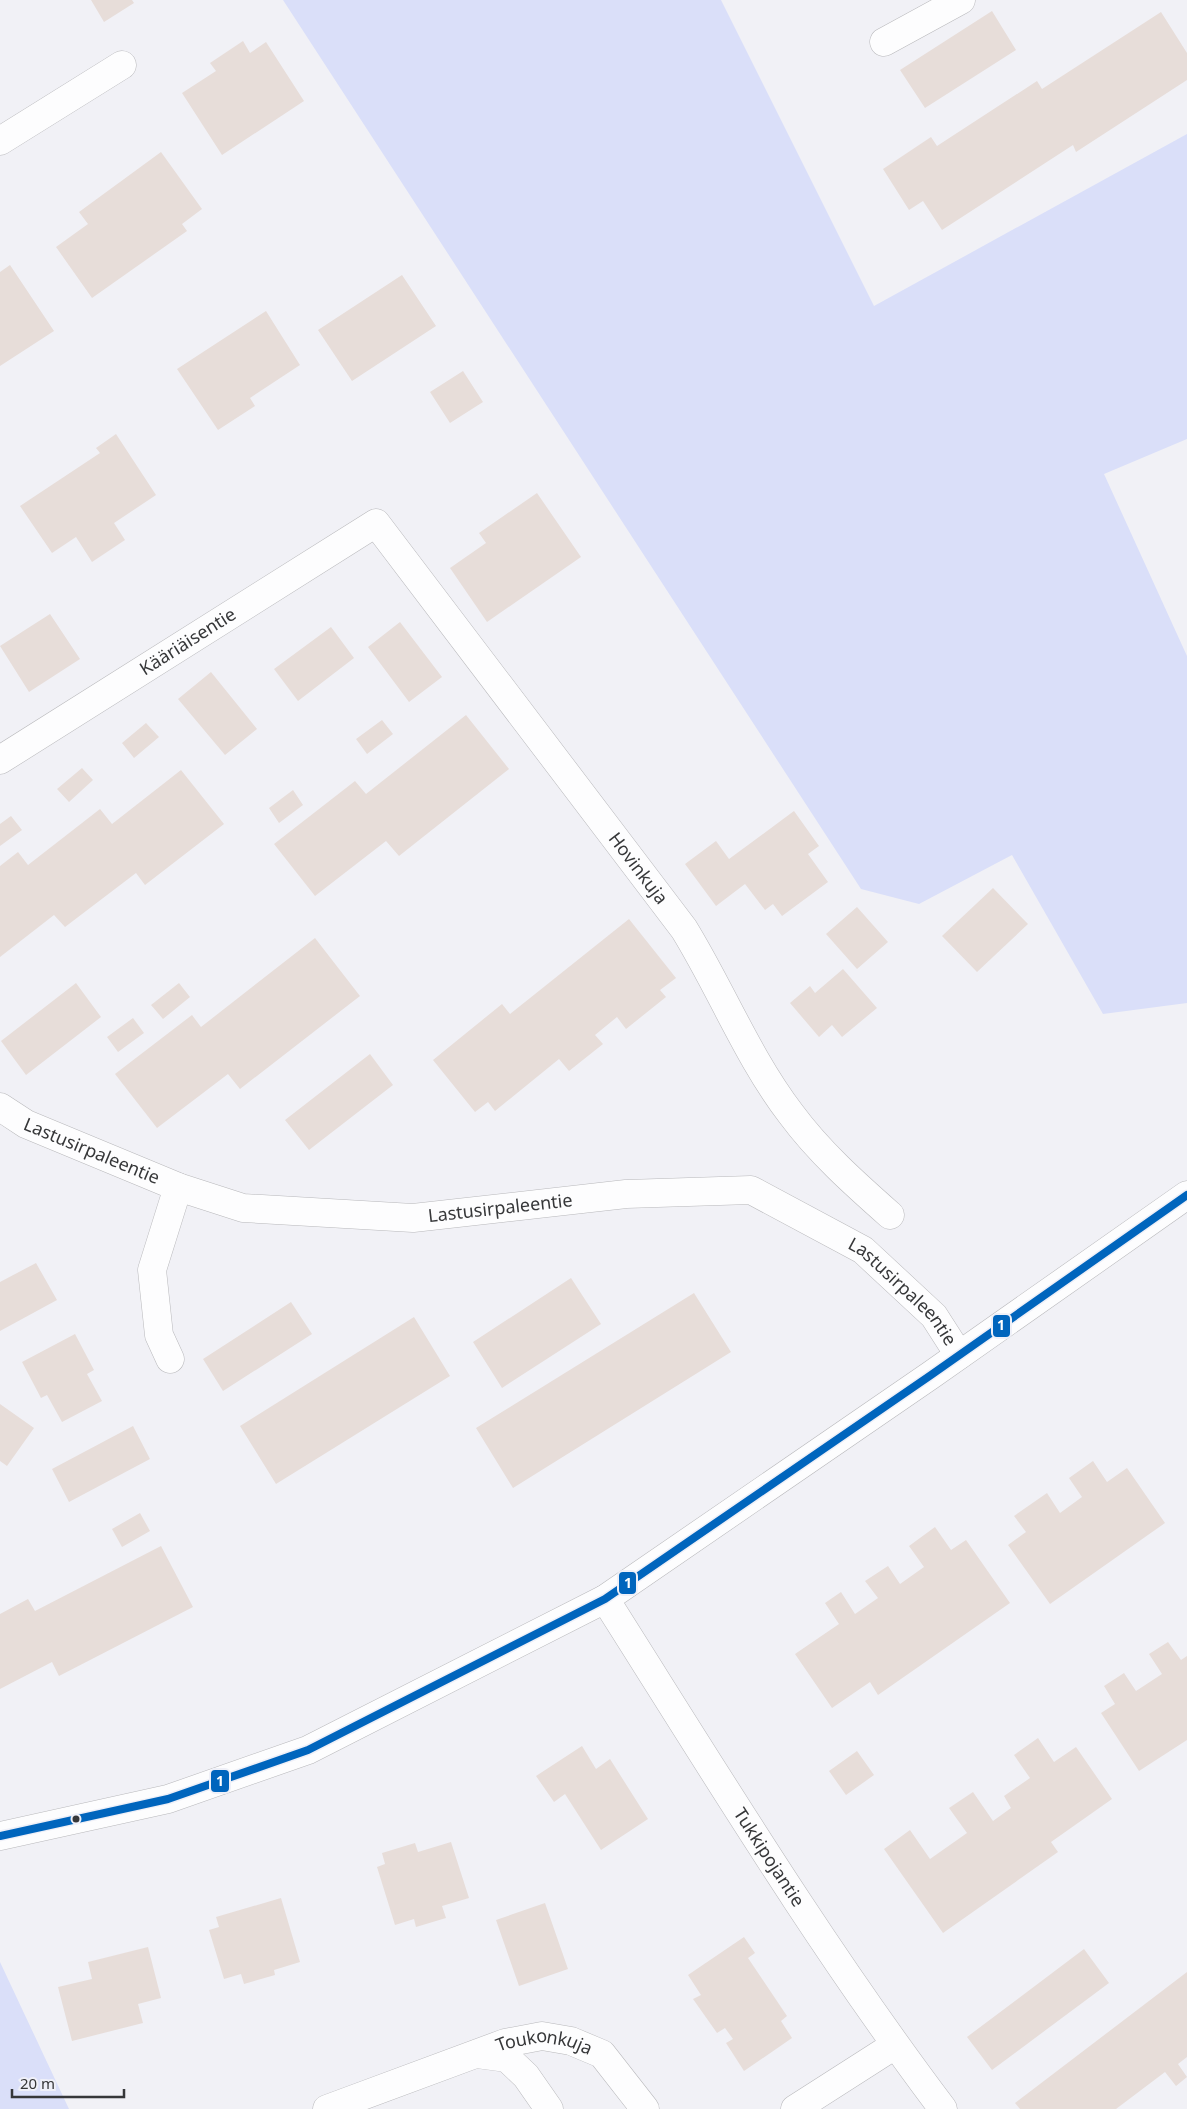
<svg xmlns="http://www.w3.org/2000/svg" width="1187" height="2109" font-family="'Noto Sans',sans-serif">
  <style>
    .green { fill: #dadff9 }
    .building { fill: #e7ddd9 }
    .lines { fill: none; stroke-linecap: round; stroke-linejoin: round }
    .minor-casing { stroke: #b8b8bb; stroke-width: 29 }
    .minor { stroke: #fdfdfe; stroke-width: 28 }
    .bus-1-casing { stroke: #eff0f8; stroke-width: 11 }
    .bus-1 { stroke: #0065bd; stroke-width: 8 }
    .bus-dot { fill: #363739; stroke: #eff0f8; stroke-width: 2 }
    .labels { text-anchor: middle; stroke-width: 4; stroke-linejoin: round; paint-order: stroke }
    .street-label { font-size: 18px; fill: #363739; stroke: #eff0f8 }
    .line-badge { stroke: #eff0f8; stroke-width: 2 }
    .badge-label { font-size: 14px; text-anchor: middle; font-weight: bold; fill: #fff }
  </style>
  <rect width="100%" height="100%" fill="#f1f1f6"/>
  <path class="green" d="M 283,0 L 721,0 L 874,306 L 1187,134 L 1187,439 L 1104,474 L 1187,656 L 1187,1003 L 1103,1014 L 1012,855 L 919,904 L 861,889 Z
    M 0,1962 L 69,2109 L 0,2109 Z"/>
  <path class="building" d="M 91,0 L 132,0 L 134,3 L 104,22 Z
    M 992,11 L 1016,50 L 925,108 L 900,70 Z
    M 1161,12 L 1187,53 L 1187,80 L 1076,152 L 1073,145 L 942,230 L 923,201 L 909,210 L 883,169 L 931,137 L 937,146 L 1037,81 L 1042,89 Z
    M 243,41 L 250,53 L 266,42 L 304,101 L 222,155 L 182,93 L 216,71 L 210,63 Z
    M 161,152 L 202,209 L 182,224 L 187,231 L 92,298 L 56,247 L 88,224 L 79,212 Z
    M 10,265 L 54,331 L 0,366 L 0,272 Z
    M 402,275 L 436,326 L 352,381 L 318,330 Z
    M 266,311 L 300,365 L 250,398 L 255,406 L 218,430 L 177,369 Z
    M 463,371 L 483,402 L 450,423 L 430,392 Z
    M 116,434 L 156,495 L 114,523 L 125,540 L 92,562 L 76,537 L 52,553 L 20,506 L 100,453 L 96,448 Z
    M 537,493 L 581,557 L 487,622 L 450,568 L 486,543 L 479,533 Z
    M 50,614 L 80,659 L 29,692 L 0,646 Z
    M 400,622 L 442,677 L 409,702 L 368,647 Z
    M 331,627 L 354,658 L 298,701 L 274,669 Z
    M 211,672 L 257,729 L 225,755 L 178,699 Z
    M 466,715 L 509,769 L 399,856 L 386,841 L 315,896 L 274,844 L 355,781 L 366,794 Z
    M 382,720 L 393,734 L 367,754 L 356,739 Z
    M 146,723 L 159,737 L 134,758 L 122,743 Z
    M 82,768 L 93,780 L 69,802 L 57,789 Z
    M 181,770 L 224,824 L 145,885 L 136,873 L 65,927 L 54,915 L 0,957 L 0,866 L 18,852 L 28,865 L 100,809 L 112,824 Z
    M 293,790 L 303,805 L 279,823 L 269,808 Z
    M 794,811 L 819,846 L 808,854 L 828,882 L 782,916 L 773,904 L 765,910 L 745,884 L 716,906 L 685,864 L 716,841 L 729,859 Z
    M 11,816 L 22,830 L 0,846 L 0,824 Z
    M 993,888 L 1028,924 L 977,972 L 942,936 Z
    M 857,907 L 888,942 L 857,969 L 826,934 Z
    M 629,919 L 676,978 L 660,990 L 666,997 L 626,1029 L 617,1017 L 595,1035 L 603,1044 L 569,1071 L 559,1059 L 495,1111 L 488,1102 L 475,1112 L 433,1060 L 502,1004 L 510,1014 Z
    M 315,938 L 360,996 L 240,1089 L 228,1074 L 157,1128 L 115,1074 L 192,1015 L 201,1027 Z
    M 843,969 L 877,1008 L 842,1037 L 832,1025 L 819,1037 L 790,1003 L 810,986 L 815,993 Z
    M 76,983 L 101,1017 L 26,1075 L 1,1041 Z
    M 179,983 L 190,997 L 163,1019 L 151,1005 Z
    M 133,1018 L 144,1033 L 118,1052 L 107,1037 Z
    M 370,1054 L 393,1085 L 309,1150 L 285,1120 Z
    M 36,1263 L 57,1300 L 0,1331 L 0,1282 Z
    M 571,1278 L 601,1324 L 502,1388 L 473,1342 Z
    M 694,1293 L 731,1352 L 513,1488 L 476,1428 Z
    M 291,1302 L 312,1334 L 223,1391 L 203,1359 Z
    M 414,1317 L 450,1376 L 276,1484 L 240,1426 Z
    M 75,1334 L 94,1370 L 87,1374 L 102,1401 L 62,1422 L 47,1395 L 41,1398 L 22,1362 Z
    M 0,1404 L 34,1428 L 7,1466 L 0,1461 Z
    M 133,1426 L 150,1459 L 69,1502 L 52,1469 Z
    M 1093,1461 L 1107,1482 L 1127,1468 L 1165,1523 L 1050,1604 L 1008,1545 L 1026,1532 L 1014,1516 L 1047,1493 L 1060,1513 L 1082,1497 L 1069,1478 Z
    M 140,1513 L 150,1531 L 122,1547 L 112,1529 Z
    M 935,1527 L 951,1550 L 966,1540 L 1010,1603 L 878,1695 L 870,1682 L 832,1708 L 795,1654 L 839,1624 L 825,1603 L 841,1592 L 855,1614 L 878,1598 L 865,1581 L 888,1566 L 900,1584 L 924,1567 L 909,1546 Z
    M 161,1546 L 193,1607 L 59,1676 L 52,1662 L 0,1689 L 0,1614 L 28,1599 L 35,1611 Z
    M 1168,1642 L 1181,1660 L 1187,1656 L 1187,1740 L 1139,1771 L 1101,1713 L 1115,1704 L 1104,1686 L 1124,1673 L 1136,1691 L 1162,1674 L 1149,1654 Z
    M 1038,1738 L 1054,1762 L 1076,1747 L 1112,1799 L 1051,1842 L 1058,1852 L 943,1933 L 884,1849 L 910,1830 L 930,1859 L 967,1833 L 949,1808 L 973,1792 L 993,1821 L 1011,1808 L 1004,1796 L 1030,1778 L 1014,1755 Z
    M 582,1746 L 596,1769 L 610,1759 L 648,1819 L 601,1850 L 565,1794 L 554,1802 L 536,1776 Z
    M 857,1751 L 874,1775 L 846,1795 L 829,1771 Z
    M 451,1842 L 469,1898 L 442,1906 L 446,1918 L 416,1927 L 414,1919 L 395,1925 L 377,1867 L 385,1864 L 382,1853 L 415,1843 L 418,1852 Z
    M 281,1898 L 300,1962 L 274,1970 L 275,1975 L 244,1984 L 241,1974 L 224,1979 L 209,1930 L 219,1927 L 216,1917 Z
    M 545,1903 L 568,1969 L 519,1986 L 496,1920 Z
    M 744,1937 L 755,1953 L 748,1958 L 787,2016 L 781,2021 L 792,2038 L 744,2071 L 726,2043 L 733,2039 L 725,2028 L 717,2033 L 693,1999 L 701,1995 L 688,1975 Z
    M 148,1947 L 161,1998 L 138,2004 L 143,2023 L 72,2041 L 58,1987 L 92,1979 L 88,1962 Z
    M 1084,1949 L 1109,1983 L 992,2070 L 967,2037 Z
    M 1187,1972 L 1187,2057 L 1178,2064 L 1187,2077 L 1176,2086 L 1165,2072 L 1116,2109 L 1020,2109 L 1015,2103 Z"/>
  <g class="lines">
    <defs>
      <g id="minor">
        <path d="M 884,42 L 961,0"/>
        <path d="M 0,141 L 122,65"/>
        <path id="s1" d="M 0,760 L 376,523 L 684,929 C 721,989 748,1058 791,1114 C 819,1152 855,1184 890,1215"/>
        <path id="s2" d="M 0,1107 L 26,1124 L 178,1187 L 243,1208 L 413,1218 L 626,1194 L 751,1190 L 863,1250 L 934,1316 L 959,1355"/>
        <path d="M 170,1359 L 159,1335 L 152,1270 L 178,1187"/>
        <path id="s3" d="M 605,1599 C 714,1771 820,1946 943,2109"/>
        <path d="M 0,1836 L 168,1799 L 308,1750 L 605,1599 L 931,1375 L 1187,1195"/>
        <path d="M 477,2054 L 507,2058 L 526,2076 L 549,2109"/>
        <path id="s4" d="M 327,2109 L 505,2043 L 542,2036 L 571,2041 L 602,2054 L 645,2109"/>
        <path d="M 795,2109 L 895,2045"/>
      </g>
    </defs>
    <use href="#minor" class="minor-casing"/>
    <use href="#minor" class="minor"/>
    <defs>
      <path id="bus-1" d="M 0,1836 L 168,1799 L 308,1750 L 605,1599 L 931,1375 L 1187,1195"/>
    </defs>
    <use href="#bus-1" class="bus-1-casing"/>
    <use href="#bus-1" class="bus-1"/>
  </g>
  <circle class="bus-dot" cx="76" cy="1819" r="4.5"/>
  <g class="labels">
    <g class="street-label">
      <text dy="6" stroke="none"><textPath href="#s1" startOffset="222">Kääriäisentie</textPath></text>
      <text dy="6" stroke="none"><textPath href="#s1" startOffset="878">Hovinkuja</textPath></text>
      <text dy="6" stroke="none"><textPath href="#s2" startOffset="102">Lastusirpaleentie</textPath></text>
      <text dy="6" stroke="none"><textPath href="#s2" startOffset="522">Lastusirpaleentie</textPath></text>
      <text dy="6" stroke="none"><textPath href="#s2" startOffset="958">Lastusirpaleentie</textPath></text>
      <text dy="6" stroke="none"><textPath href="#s3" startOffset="306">Tukkipojantie</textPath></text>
      <text dy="6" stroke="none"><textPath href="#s4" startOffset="230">Toukonkuja</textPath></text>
    </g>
  </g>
  <g class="line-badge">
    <rect x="992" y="1314" width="19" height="24" rx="5" fill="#0065bd"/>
    <rect x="618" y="1571" width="19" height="24" rx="5" fill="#0065bd"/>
    <rect x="210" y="1769" width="20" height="24" rx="5" fill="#0065bd"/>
  </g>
  <g class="badge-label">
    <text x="1001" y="1330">1</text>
    <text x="628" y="1588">1</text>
    <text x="220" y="1786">1</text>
  </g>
  <path d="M12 2089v8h112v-8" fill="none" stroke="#363739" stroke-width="2.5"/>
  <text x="20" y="2089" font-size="15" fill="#363739" stroke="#eff0f8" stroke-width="4" paint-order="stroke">20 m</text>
</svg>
